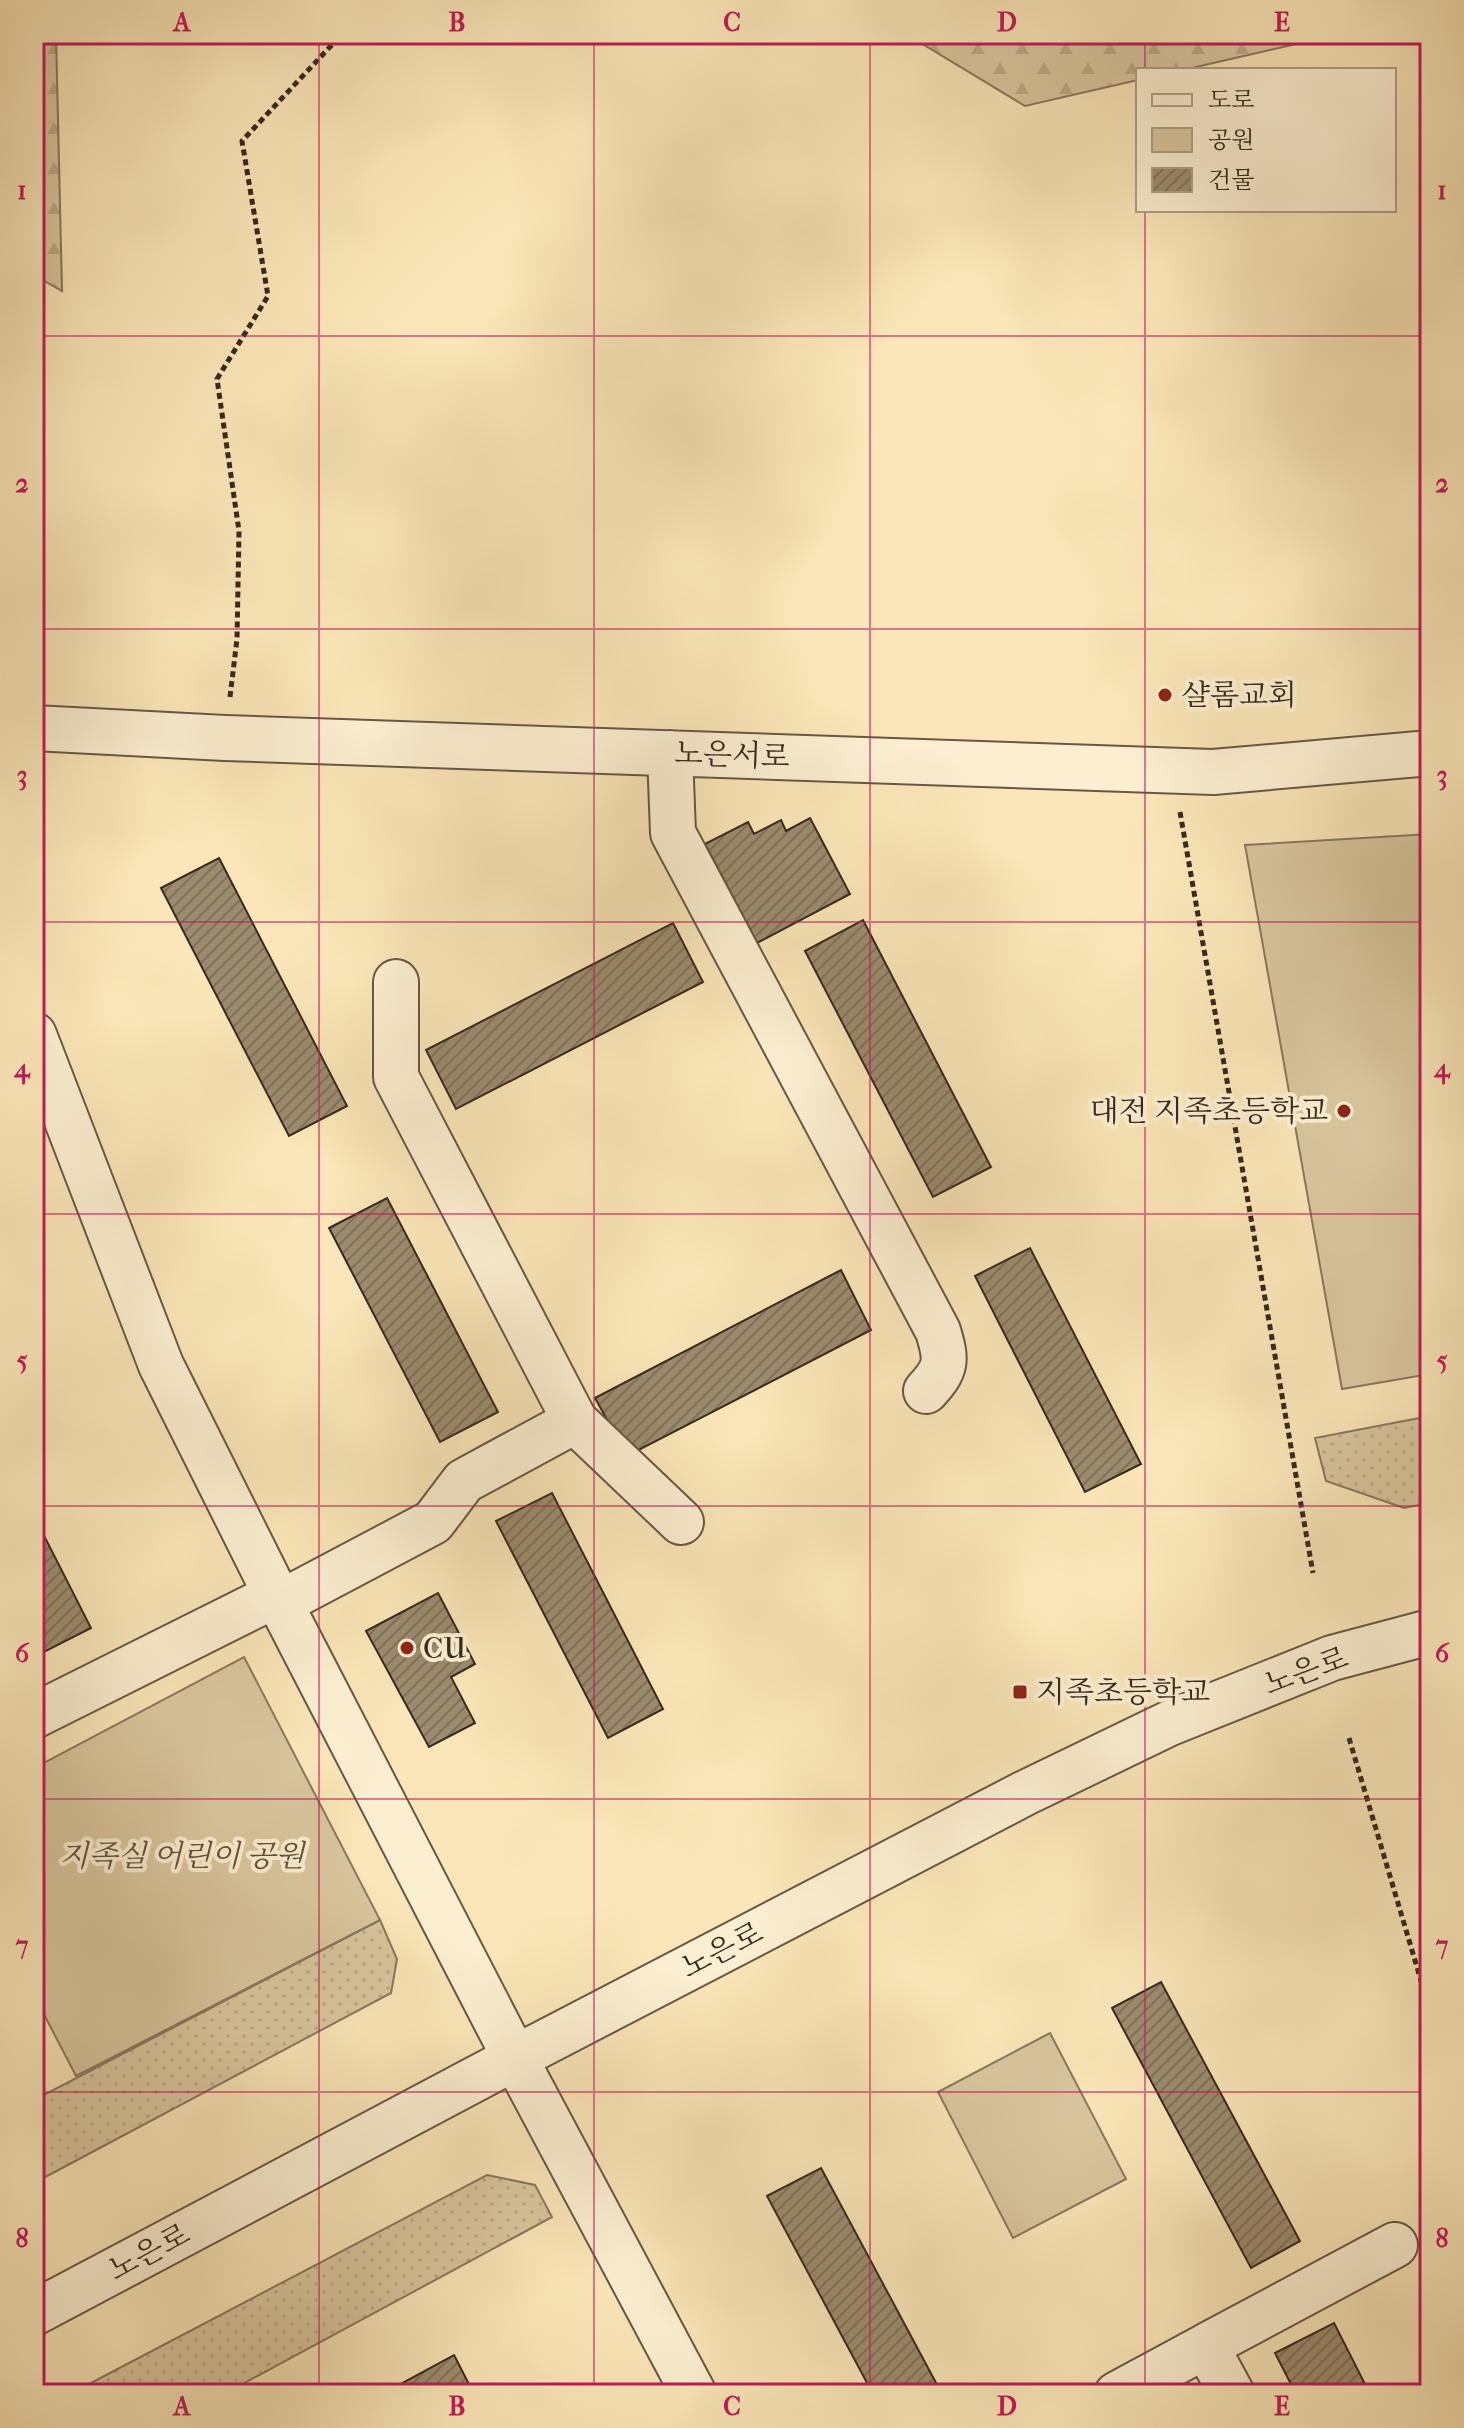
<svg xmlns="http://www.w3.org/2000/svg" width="1464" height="2428" font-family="'IM FELL French Canon','Noto Serif KR',serif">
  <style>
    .grass { fill: url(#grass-dots); stroke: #88785e; stroke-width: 2 }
    .forest { fill: url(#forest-firs); stroke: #88785e; stroke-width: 2 }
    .park { fill: #d9c69e; stroke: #88785e; stroke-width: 2 }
    .building { fill: url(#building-hatch); stroke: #36291d; stroke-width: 2 }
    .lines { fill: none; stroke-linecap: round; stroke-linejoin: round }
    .minor-casing { stroke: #675844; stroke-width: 48 }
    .path { stroke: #36291d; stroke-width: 5; stroke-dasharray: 6 4; stroke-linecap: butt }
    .minor { stroke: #fcefd1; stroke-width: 44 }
    .grid { fill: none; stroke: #c2185b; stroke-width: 2; stroke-opacity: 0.55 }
    .poi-dot { fill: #8f2418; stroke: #fcefd1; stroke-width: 3 }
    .labels { text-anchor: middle; stroke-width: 8; stroke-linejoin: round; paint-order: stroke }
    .poi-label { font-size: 30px; fill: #36291d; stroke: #fcefd1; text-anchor: start }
    .street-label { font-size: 30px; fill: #36291d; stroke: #fcefd1 }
    .park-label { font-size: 30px; font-style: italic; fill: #5f503d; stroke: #fcefd1 }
    .neatline { fill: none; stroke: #c2185b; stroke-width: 3 }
    .grid-label { font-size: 26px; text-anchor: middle; font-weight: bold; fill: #c2185b }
  </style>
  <defs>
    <pattern id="grass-dots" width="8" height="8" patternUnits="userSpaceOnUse" patternTransform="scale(2)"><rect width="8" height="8" fill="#d9c69e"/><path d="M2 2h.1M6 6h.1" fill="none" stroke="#ba8" stroke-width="1.8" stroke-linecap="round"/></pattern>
    <pattern id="forest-firs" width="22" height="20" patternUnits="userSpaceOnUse" patternTransform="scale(2)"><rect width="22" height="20" fill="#d9c69e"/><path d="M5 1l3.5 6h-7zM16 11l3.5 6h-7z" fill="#ba8"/></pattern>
    <pattern id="building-hatch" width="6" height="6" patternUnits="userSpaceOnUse" patternTransform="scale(2)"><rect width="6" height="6" fill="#9c8b6e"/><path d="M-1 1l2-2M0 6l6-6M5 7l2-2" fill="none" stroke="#80725a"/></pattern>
  </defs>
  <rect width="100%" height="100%" fill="#fae6b8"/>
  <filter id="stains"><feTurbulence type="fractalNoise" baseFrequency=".0025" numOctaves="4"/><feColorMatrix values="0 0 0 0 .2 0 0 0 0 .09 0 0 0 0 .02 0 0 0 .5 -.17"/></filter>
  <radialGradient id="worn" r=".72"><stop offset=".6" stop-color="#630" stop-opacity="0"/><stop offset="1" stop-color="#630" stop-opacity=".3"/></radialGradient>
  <path class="grass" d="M 1430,1416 L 1430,1503 L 1404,1508 L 1326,1481 L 1315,1438 Z
    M 380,1920 L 397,1959 L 391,1993 L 34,2183 L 34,2100 Z
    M 487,2175 L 535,2185 L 552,2217 L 224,2394 L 70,2394 Z"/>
  <path class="forest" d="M 34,34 L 56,34 L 62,291 L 34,275 Z
    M 906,34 L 1340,34 L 1183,70 L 1138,70 L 1138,80 L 1025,106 Z"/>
  <path class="park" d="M 1430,834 L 1430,1374 L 1342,1389 L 1245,845 Z
    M 244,1657 L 380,1920 L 76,2076 L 34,1995 L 34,1768 Z
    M 1050,2033 L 1126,2179 L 1013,2238 L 938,2092 Z"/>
  <path class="building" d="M 810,818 L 850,894 L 757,943 L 705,844 L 748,822 L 754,834 L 781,820 L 786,831 Z
    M 219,858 L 347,1106 L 289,1136 L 161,888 Z
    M 863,920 L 991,1167 L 933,1197 L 805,951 Z
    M 673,923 L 703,982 L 456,1109 L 426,1050 Z
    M 387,1198 L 498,1412 L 440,1442 L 329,1228 Z
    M 1030,1248 L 1141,1464 L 1085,1492 L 975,1276 Z
    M 841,1270 L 871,1330 L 627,1456 L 595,1398 Z
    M 552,1493 L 663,1709 L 608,1738 L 496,1521 Z
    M 34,1516 L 91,1628 L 38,1655 L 34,1647 Z
    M 438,1593 L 475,1664 L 451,1677 L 475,1723 L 429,1747 L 366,1631 Z
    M 1161,1982 L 1300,2241 L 1251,2268 L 1112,2008 Z
    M 821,2168 L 942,2394 L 873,2394 L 767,2196 Z
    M 1334,2323 L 1370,2394 L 1296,2394 L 1275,2353 Z
    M 454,2355 L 474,2394 L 397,2394 L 393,2388 Z"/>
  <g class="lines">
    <defs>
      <path id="minor" d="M 34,728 L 225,738 L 1213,772 L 1430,753
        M 670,753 L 673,833 L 938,1331 C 947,1361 947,1368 926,1391
        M 396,982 L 396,1077 L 575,1421
        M 34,1035 L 161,1365 L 276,1595 L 515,2058 L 694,2394
        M 280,1603 L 433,1522 L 464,1481 L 575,1421 L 681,1522
        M 34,1716 L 276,1595
        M 34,2313 L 515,2058 L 1025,1793 L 1170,1723 L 1332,1658 L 1430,1632
        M 1117,2394 L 1206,2346
        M 1232,2394 L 1206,2346 L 1395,2245"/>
    </defs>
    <use href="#minor" class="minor-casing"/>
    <path class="path" d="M 230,697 L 237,639 L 239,531 L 217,379 L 268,296 L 242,141 L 342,34
      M 1180,812 L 1313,1573
      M 1349,1738 L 1430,2011"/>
    <use href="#minor" class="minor"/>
  </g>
  <path class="grid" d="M 319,34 L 319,2394M 594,34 L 594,2394M 870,34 L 870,2394M 1145,34 L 1145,70M 1145,210 L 1145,2394M 34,336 L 1430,336M 34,629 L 1430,629M 34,922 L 1430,922M 34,1214 L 1430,1214M 34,1506 L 1430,1506M 34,1799 L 1430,1799M 34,2092 L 1430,2092"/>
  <g class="poi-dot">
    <circle cx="1165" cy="695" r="8"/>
    <circle cx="1344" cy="1111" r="8"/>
    <circle cx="407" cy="1648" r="8"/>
    <rect x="1012" y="1684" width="16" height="16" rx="4"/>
  </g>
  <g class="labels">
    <g class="poi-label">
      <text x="1181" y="705">샬롬교회</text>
      <text x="1328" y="1121" text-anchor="end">대전 지족초등학교</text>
      <text x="423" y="1658">CU</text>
      <text x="1036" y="1702">지족초등학교</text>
    </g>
    <g class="street-label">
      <text transform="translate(732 755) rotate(2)" y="10">노은서로</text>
      <text transform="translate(1306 1671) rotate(-20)" y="10">노은로</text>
      <text transform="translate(722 1950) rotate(-27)" y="10">노은로</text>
      <text transform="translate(149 2252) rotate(-28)" y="10">노은로</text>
    </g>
    <g class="park-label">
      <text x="182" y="1866">지족실 어린이 공원</text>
    </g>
  </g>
  <rect width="1464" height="2428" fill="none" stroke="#fae6b8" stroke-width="88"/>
  <rect x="1136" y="68" width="260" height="144" fill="#fcefd1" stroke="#ada089" stroke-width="2"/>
  <rect x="1152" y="94" width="40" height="12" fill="#fcefd1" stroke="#ada089" stroke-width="2"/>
  <text x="1208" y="108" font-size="24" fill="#36291d">도로</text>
  <rect x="1152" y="128" width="40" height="24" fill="#d9c69e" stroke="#ada089" stroke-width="2"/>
  <text x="1208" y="148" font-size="24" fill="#36291d">공원</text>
  <rect x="1152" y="168" width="40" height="24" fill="url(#building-hatch)" stroke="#ada089" stroke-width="2"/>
  <text x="1208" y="188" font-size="24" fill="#36291d">건물</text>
  <rect x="44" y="44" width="1376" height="2340" class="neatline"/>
  <g class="grid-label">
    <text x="182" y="31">A</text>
    <text x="457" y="31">B</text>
    <text x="732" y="31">C</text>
    <text x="1007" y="31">D</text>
    <text x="1282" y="31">E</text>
    <text x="22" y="199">1</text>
    <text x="1442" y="199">1</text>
    <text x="22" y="492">2</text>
    <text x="1442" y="492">2</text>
    <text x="22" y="784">3</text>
    <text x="1442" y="784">3</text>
    <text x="22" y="1077">4</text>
    <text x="1442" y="1077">4</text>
    <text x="22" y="1369">5</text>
    <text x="1442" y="1369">5</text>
    <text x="22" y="1662">6</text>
    <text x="1442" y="1662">6</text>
    <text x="22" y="1954">7</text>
    <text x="1442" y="1954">7</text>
    <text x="22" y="2247">8</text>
    <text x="1442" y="2247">8</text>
    <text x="182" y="2415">A</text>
    <text x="457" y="2415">B</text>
    <text x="732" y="2415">C</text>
    <text x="1007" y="2415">D</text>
    <text x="1282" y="2415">E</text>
  </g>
  <rect width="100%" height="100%" filter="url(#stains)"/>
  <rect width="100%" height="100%" fill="url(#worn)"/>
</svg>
